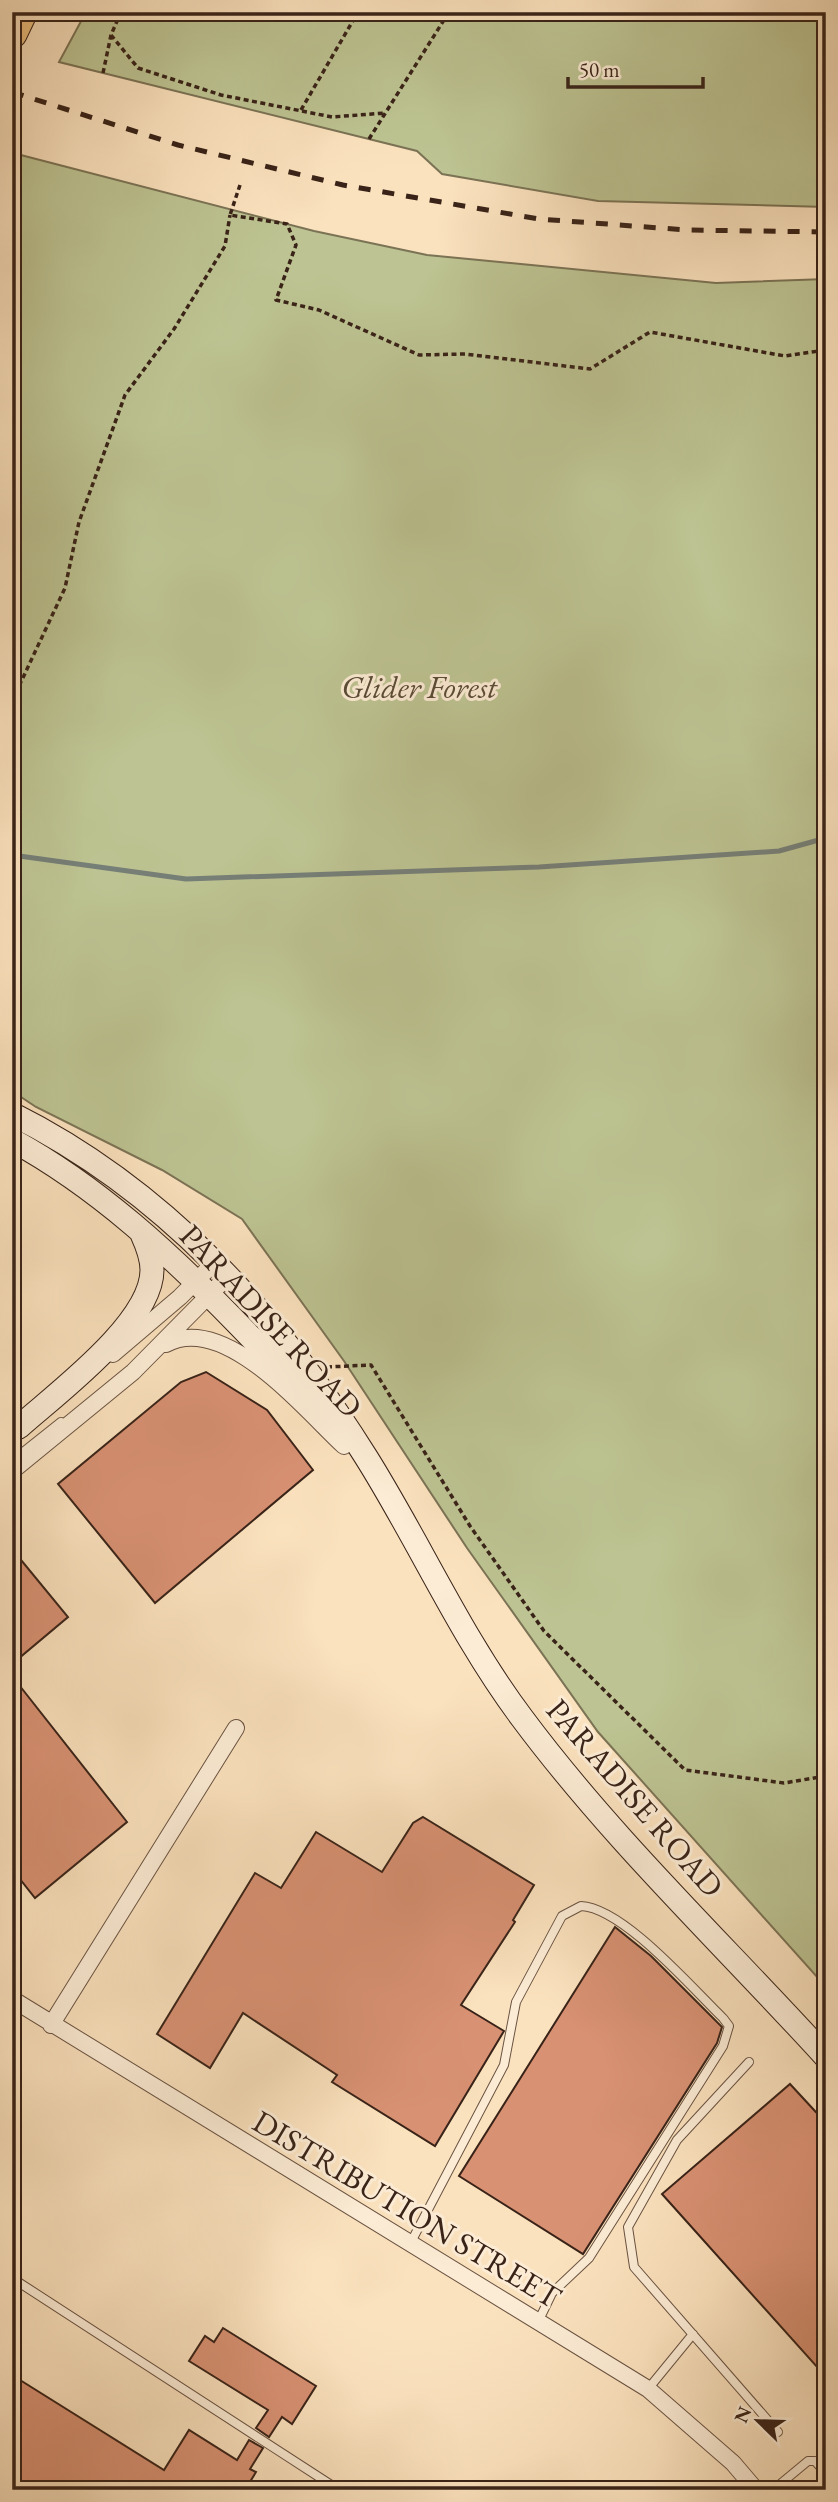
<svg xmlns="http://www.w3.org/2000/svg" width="838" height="2502" font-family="'EB Garamond',serif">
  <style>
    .green { fill: #bdc392; stroke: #7b7355; stroke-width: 2 }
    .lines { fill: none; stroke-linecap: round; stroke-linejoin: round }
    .stream { stroke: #767f77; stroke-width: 5 }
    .building { fill: #d89173; stroke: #392318; stroke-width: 2 }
    .lane-casing { stroke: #6a5342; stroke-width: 10 }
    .street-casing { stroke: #6a5342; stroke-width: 18 }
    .secondary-casing { stroke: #392318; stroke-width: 25 }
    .highway-casing { stroke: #392318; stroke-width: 32 }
    .path { stroke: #392318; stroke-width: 3.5; stroke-dasharray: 5 3.5; stroke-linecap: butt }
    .lane { stroke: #fcecd5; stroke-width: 8 }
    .street { stroke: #fcecd5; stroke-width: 16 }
    .secondary { stroke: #fcecd5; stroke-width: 23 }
    .highway { stroke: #eec17f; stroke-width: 30 }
    .rail { stroke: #392318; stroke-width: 5; stroke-dasharray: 12 12; stroke-linecap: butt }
    .labels { text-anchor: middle; stroke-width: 6; stroke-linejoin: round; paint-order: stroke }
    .park-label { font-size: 32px; font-style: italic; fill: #5a4b36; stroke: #fcecd5 }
    .street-label { font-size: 32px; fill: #392318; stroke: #fcecd5 }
  </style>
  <rect width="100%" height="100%" fill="#fbe2be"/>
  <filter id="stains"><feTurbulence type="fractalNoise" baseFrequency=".00286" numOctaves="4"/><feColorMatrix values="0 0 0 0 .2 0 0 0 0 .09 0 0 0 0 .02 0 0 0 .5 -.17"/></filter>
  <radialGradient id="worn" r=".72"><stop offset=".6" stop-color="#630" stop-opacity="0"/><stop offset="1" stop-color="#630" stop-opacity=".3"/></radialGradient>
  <path class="green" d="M 86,12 L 826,12 L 826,207 L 598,201 L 442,174 L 417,151 L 59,62 Z
    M 13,153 L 314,231 L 427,255 L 716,283 L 826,279 L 826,1987 L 598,1732 L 467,1548 L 344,1361 L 242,1219 L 162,1170 L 36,1107 L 12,1091 Z"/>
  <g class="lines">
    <path class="stream" d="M 12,855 L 186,879 L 539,867 L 779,851 L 826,838"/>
  </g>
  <path class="building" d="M 206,1372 L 267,1410 L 313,1470 L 155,1603 L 58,1484 L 181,1382 Z
    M 12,1549 L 68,1617 L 12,1664 Z
    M 12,1676 L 127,1822 L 35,1898 L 12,1869 Z
    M 423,1817 L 534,1885 L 513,1920 L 515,1922 L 461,2005 L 504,2031 L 435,2146 L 332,2082 L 337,2075 L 243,2013 L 210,2068 L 157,2034 L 255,1873 L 281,1888 L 316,1832 L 382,1872 L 413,1823 Z
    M 615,1927 L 651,1956 L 722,2027 L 717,2043 L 583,2254 L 459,2176 Z
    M 790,2084 L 826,2123 L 826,2377 L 662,2194 Z
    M 223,2328 L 316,2386 L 292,2424 L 282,2417 L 269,2437 L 256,2428 L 268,2410 L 189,2361 L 205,2336 L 214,2342 Z
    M 12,2375 L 164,2470 L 189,2430 L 237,2460 L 249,2440 L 263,2448 L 250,2469 L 256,2472 L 245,2490 L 12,2490 Z"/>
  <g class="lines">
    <defs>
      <path id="lane" d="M 12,1461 L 61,1422
        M 749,2062 L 677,2140 L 628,2227 L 634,2267 L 778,2432
        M 410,2244 L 504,2065 L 516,2002 L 562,1916 L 581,1906 C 623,1908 691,1987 723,2018 L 729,2026 L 723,2046 L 589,2258 L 552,2293 L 538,2322
        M 12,2278 L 339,2490
        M 648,2389 L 693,2334
        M 773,2490 L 808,2461 L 815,2461 L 826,2473"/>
      <path id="street" d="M 166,1344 C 225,1312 305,1410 344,1446
        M 113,1354 L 180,1297 L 215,1262
        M 12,1471 L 133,1372 L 228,1276
        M 12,1999 L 648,2389 L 733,2463 L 756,2490
        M 51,2025 L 236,1728"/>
      <path id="secondary" d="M 12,1114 C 164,1190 277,1315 366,1457 C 420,1543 461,1637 522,1718 C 612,1839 724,1945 826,2057
        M 12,1140 C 98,1187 171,1255 239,1325 C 270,1357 301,1389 328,1424
        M 19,1427 C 57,1393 152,1323 152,1270 C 152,1257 147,1245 142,1234"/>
      <path id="highway" d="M 12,33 L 22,12"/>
    </defs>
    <use href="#lane" class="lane-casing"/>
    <use href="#street" class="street-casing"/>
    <use href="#secondary" class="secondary-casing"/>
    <use href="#highway" class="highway-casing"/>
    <path class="path" d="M 111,35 L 138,68 L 221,95 L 332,117 L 386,113
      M 103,73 L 111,35 L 121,12
      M 301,110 L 358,12
      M 369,139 L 449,12
      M 240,185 L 230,215 L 287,224 L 296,245 L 276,300 L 319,310 L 419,355 L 465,354 L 590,369 L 650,332 L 785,356 L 826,350
      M 12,701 L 65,588 L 79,522 L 125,395 L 174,329 L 225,246 L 230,215
      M 327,1367 L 371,1365 L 470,1526 L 544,1631 L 685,1770 L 784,1783 L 826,1776"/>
    <use href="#lane" class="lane"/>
    <use href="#street" class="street"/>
    <use href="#secondary" class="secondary"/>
    <use href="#highway" class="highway"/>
    <path class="rail" d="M 12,92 L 178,145 L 343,185 L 539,219 L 687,230 L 826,232"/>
  </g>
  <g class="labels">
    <g class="park-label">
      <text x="419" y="698">Glider Forest</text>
    </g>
    <g class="street-label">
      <text transform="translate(271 1321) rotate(47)" y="11">PARADISE ROAD</text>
      <text transform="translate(635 1798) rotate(49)" y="11">PARADISE ROAD</text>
      <text transform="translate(407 2209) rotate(31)" y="11">DISTRIBUTION STREET</text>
    </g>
  </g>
  <rect width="838" height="2502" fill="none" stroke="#fbe2be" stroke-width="42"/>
  <rect x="14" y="14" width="810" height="2474" fill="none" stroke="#392318" stroke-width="3.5"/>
  <rect x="21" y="21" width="796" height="2460" fill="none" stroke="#392318" stroke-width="2"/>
  <g transform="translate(758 2421) rotate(293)" stroke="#fcecd5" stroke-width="5" paint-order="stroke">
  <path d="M0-5L12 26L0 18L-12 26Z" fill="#392318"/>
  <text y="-10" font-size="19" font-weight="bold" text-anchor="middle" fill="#392318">N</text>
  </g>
  <path d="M568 77v10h135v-10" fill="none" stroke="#392318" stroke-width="3.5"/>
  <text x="579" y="77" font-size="21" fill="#392318" stroke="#fcecd5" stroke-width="5" paint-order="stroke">50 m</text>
  <rect width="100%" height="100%" filter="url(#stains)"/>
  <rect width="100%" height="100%" fill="url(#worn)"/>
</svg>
